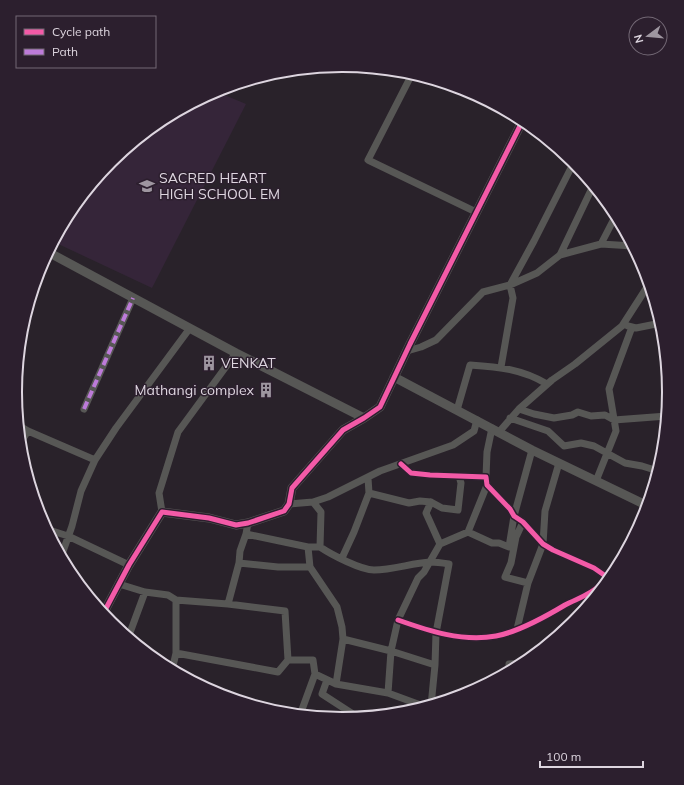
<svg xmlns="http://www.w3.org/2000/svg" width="684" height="785" font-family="Mulish,sans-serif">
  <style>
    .built { fill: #352539 }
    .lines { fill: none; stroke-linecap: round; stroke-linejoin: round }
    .minor { stroke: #575755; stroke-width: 7 }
    .tertiary { stroke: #575755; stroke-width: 9 }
    .quiet { stroke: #bd7bd9; stroke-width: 4; stroke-dasharray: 8 4; stroke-linecap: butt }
    .cycleway-casing { stroke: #2c1f2e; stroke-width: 8 }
    .cycleway { stroke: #f35aa7; stroke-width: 5 }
    .labels { text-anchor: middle; stroke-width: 3; stroke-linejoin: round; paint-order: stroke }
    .poi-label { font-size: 14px; fill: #ddd5df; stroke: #2c1f2e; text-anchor: start }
    .rim { fill: none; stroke: #ddd5df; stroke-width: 2 }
  </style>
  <rect width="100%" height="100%" fill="#29222a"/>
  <path class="built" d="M 215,91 L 246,104 L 152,288 L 54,242 L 70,211 L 111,161 L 161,120 Z"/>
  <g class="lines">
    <path class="minor" d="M 412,74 L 368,160 L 476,212
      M 601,244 L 616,215
      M 560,255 L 601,244 L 633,246
      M 510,285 L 534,241 L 574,162
      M 510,285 L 537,273 L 560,255 L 593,186
      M 628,326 L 636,328 L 661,323
      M 407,351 L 421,347 L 436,340 L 483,292 L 510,285 L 513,298 L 501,367
      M 84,409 L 133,298
      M 519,409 L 534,414 L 554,418 L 572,415 L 578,412 L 591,416 L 605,415 L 614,420 L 667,416
      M 457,410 L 470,365 C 499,367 522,369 547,384
      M 510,418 L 548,431 L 564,446 L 581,443 L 594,446 L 625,463 L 642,466 L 658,471
      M 18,425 L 28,431 L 95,460 L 116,428 L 190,328
      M 499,432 L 519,409 L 552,380 L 575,364 L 622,326 L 649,284
      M 20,443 L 28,431
      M 486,477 L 487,452 L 492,428
      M 596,481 L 616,431 L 609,389 L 632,327
      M 487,485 L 468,532 L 492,543 L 499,543 L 509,547 L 514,516 L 532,450
      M 369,493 L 409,503 L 420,501 L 431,502 L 442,508 L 458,510 L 461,483 L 459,476
      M 313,502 L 328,497 L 380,471 L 453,445 L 474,431 L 477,420
      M 289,504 L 313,502 L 321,512 L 320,547 L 308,547 L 310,567 L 337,607 L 342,627 L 343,639 L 336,684
      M 162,512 L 159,493 L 178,432 L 236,353
      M 523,522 L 516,537 L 511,563 L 505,577 L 528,583
      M 46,529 L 68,536 L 129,565
      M 246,534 L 308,547
      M 440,544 L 468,532
      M 320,547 C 332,555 361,570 374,570 C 393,570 412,563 430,562 C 436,562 443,563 449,564 L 436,633 L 435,665
      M 61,557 L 72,526 L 81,491 L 95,460
      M 342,558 L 354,532 L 369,493 L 368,478
      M 239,563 L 278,567 L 310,567
      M 607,577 L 615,571
      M 119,584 L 145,592 L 168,595 L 176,600 L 176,653 L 173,666 L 158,663
      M 176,600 L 228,604 L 285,611 L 288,660 L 313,660 L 315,674
      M 228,604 L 239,563 L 240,551 L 246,534 L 248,523
      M 398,620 C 429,631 462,642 496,636 C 518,632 545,617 565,605 C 576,599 590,595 599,586 C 602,584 605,580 607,577 L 594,568 L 553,550 L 543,544 L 523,522 L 514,516 L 510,509 L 487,485 L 486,477 L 430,475 L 411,473 L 401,464
      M 517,629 L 528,583 L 543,544 L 545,511 L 559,463
      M 128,638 L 145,592
      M 343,639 L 391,651 L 435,665 L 431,706
      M 176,653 L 278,672 L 288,660
      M 509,672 L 509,664 L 526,663
      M 327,680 L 322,694 L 359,718
      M 388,693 L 391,651 L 398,620 L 418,578 L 424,572 L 440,544 L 426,513 L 431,502
      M 300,715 L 315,674 L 336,684 L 388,693 L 426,707"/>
    <path class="tertiary" d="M 48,252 L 236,353 L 364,418
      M 394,377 L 532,450 L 648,506
      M 103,614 L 129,565 L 162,512 L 209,518 L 236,525 L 248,523 L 284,511 L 289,504 L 292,488 L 343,430 L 364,418 L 380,407 L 410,344 L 523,120"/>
    <path class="quiet" d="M 84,409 L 133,298"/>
    <defs>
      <path id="cycleway" d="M 103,614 L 129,565 L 162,512 L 209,518 L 236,525 L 248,523 L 284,511 L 289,504 L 292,488 L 343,430 L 364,418 L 380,407 L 410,344 L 523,120
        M 398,620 C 429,631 462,642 496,636 C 518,632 545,617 565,605 C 576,599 590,595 599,586 C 602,584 605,580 607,577 L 594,568 L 553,550 L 543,544 L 523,522 L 514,516 L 510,509 L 487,485 L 486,477 L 430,475 L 411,473 L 401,464"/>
    </defs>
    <use href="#cycleway" class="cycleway-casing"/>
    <use href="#cycleway" class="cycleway"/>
  </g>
  <defs>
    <symbol id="school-bare" viewBox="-9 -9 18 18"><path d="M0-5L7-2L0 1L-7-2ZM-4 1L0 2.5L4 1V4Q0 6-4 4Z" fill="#9e96a0" stroke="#2c1f2e" stroke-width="2.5" paint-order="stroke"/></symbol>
    <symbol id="building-bare" viewBox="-9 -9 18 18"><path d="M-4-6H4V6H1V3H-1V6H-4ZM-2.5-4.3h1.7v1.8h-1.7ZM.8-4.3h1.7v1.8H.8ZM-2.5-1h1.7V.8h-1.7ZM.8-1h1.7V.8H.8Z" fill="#9e96a0" stroke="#2c1f2e" stroke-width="2.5" paint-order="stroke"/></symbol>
  </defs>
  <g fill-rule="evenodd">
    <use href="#school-bare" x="136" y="175" width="22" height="22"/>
    <use href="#building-bare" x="198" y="352" width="22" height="22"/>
    <use href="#building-bare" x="255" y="379" width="22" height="22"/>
  </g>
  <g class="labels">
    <g class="poi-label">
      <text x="159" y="183">SACRED HEART<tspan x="159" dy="16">HIGH SCHOOL EM</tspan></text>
      <text x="221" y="368">VENKAT</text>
      <text x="254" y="395" text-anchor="end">Mathangi complex</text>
    </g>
  </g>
  <path d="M0 0H684V785H0ZM22 392a320 320 0 1 1 640 0a320 320 0 1 1-640 0Z" fill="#2c1f2e" fill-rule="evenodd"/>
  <path class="rim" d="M22 392a320 320 0 1 1 640 0a320 320 0 1 1-640 0Z"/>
  <rect x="16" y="16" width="140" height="52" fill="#2c1f2e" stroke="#736875"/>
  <rect x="24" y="29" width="20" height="6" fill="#f35aa7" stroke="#736875"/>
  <text x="52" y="36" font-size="12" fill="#ddd5df">Cycle path</text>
  <rect x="24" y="49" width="20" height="6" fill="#bd7bd9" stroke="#736875"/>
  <text x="52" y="56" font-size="12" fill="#ddd5df">Path</text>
  <g transform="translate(648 36) rotate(254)"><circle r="19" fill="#2c1f2e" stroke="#736875"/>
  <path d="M0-3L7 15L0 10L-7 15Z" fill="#9e96a0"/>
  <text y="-6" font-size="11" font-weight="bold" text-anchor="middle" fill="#ddd5df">N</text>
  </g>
  <path d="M540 761v6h103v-6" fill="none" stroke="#ddd5df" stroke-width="2"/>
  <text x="546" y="761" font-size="12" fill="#ddd5df" stroke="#2c1f2e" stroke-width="3" paint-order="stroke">100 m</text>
</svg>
